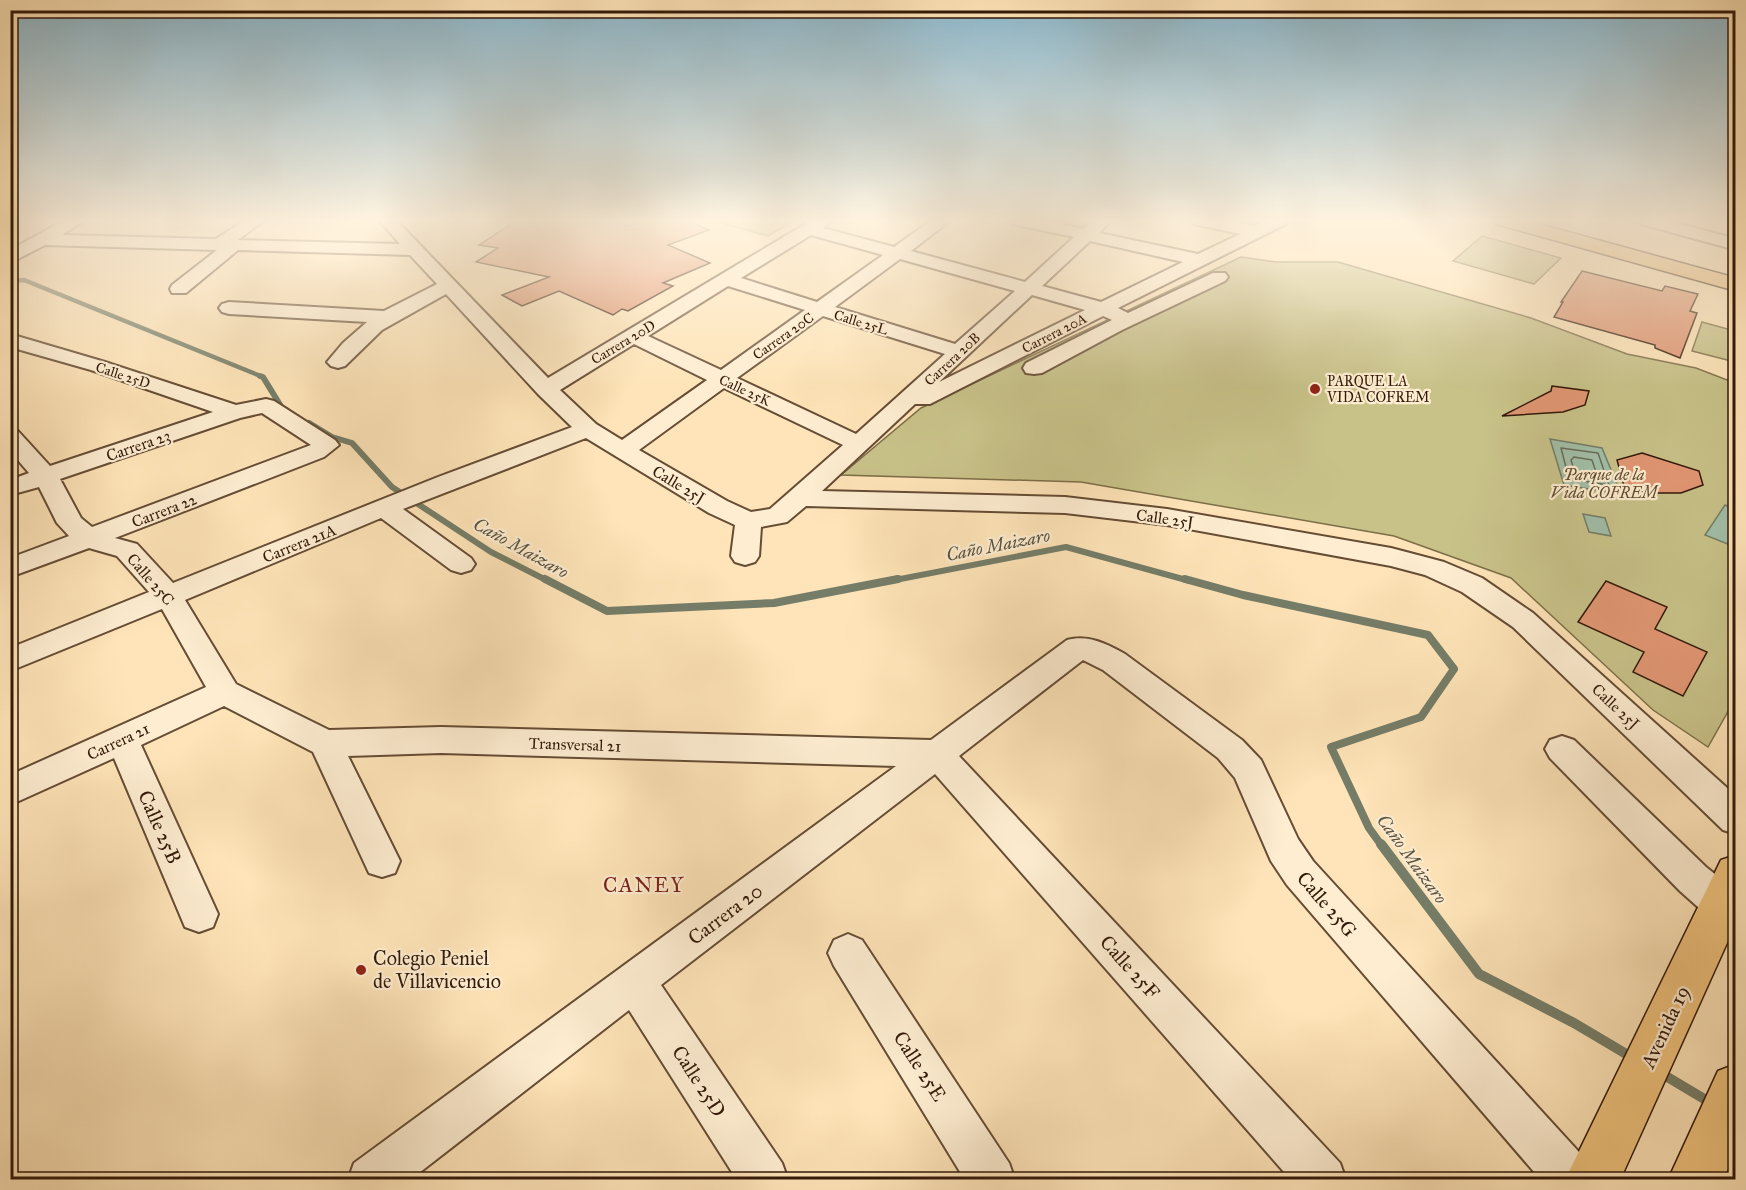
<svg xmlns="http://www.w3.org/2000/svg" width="1746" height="1190" font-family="'IM FELL Great Primer',serif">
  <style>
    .green { fill: #c8c289; stroke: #7d6e48; stroke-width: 1.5 }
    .water { fill: #a1bfa8; stroke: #757d68; stroke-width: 1.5 }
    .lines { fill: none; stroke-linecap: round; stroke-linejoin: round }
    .shore { stroke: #6a6c58; stroke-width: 1.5 }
    .stream-far3 { stroke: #757d68; stroke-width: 4.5 }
    .stream-far2 { stroke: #757d68; stroke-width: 6 }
    .stream-far1 { stroke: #757d68; stroke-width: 8 }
    .stream { stroke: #757d68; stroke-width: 10 }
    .building { fill: #e29774; stroke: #321908; stroke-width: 1.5 }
    .minor-casing { stroke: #654c34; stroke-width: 4 }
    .major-casing { stroke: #321908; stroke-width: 3 }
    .minor { fill: #feedd1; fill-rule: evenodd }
    .major { fill: #efc27c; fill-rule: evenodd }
    .poi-dot { fill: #8f2418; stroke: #feedd1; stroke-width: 2 }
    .labels { text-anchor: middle; stroke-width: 4.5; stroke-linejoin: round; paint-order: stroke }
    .far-street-label { font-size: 14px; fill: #321908; stroke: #feedd1 }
    .far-poi-label { font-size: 14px; fill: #321908; stroke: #feedd1; text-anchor: start }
    .street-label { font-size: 16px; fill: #321908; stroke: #feedd1 }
    .park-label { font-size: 16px; font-style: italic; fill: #5f4c2f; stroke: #feedd1 }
    .water-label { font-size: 18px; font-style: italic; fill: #595340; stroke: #feedd1 }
    .near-street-label { font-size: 20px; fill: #321908; stroke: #feedd1 }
    .near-poi-label { font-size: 20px; fill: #321908; stroke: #feedd1; text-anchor: start }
    .near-neighbourhood-label { font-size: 21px; letter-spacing: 1.5px; fill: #7a1f14; stroke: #feedd1 }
  </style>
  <rect width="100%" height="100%" fill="#fee4b8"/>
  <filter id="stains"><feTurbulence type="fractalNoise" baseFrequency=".00333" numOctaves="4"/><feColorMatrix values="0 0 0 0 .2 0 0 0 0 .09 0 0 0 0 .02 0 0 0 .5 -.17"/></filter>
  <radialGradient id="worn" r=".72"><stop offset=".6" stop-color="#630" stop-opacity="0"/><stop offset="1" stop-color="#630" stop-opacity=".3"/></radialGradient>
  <path class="green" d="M 711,220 L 795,220 L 768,236 Z
    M 1482,236 L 1561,258 L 1534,284 L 1453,261 Z
    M 1241,257 L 1276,262 L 1338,262 L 1531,318 L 1627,354 L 1696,368 L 1735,383 L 1735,699 L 1708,747 L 1653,710 L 1511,578 L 1394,536 L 1081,482 L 841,475 L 921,408 Z
    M 1702,322 L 1735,331 L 1735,362 L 1692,351 Z"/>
  <path class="water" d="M 1550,439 L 1602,448 L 1621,494 L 1564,485 Z
    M 1725,505 L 1735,509 L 1735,547 L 1705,535 Z
    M 1583,514 L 1605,518 L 1611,536 L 1589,532 Z"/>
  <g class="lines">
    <path class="shore" d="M 1561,448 L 1598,453 L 1609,485 L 1569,479 Z
      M 1574,457 L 1592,460 L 1597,475 L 1575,473 L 1571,460 Z"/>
    <path class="stream-far3" d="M 10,281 L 24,280 L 263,377"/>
    <path class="stream-far2" d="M 260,376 L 263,377 L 282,408 L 286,410
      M 309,423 L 332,437 L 352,443 L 392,487 L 491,552 L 548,581
      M 890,581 L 1066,547 L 1190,581"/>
    <path class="stream-far1" d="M 545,579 L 607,611 L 774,603 L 898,579
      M 1185,579 L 1243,595 L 1428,635 L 1454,669 L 1421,717 L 1331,747 L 1369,828 L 1382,846"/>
    <path class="stream" d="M 1381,844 L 1479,974 L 1574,1023 L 1633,1058
      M 1659,1072 L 1711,1103"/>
  </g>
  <path class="building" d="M 517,220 L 615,220 L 629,226 L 646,220 L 686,220 L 709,230 L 668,245 L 710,263 L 663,283 L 673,286 L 628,311 L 622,309 L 613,315 L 559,291 L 522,306 L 502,295 L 549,277 L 476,262 L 498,248 L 479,245 Z
    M 1582,271 L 1662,291 L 1665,286 L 1698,294 L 1690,311 L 1697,313 L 1680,358 L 1655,348 L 1655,345 L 1554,317 L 1563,302 L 1561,302 Z
    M 1552,386 L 1589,391 L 1585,405 L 1563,412 L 1502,416 L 1551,391 Z
    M 1642,453 L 1699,471 L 1703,485 L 1681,493 L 1647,493 L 1624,486 L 1617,460 Z
    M 1606,581 L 1667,607 L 1655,629 L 1707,652 L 1683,696 L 1633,672 L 1644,652 L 1578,622 Z"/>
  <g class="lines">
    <defs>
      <path id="minor" d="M 65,220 L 85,220 L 62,235 L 216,239 L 245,220 L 264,220 L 238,240 L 400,244 L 379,220 L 396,220 L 548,378 L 812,220 L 832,220 L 823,228 L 894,247 L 932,220 L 951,220 L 911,251 L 1025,282 L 1074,237 L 1012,224 L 1010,220 L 1041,220 L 1083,229 L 1093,220 L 1111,220 L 1099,233 L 1198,254 L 1240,234 L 1194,224 L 1192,220 L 1224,220 L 1254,226 L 1267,220 L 1288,220 L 1286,224 L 1118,308 L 1128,313 L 1213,273 L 1225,273 L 1228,277 L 1225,281 L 1122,330 L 1042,373 L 1034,374 L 1026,373 L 1023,368 L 1026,363 L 1112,320 L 1103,316 L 930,404 L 915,404 L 822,491 L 1065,497 L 1167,509 L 1391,548 L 1444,562 L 1482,578 L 1533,613 L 1736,796 L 1736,834 L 1723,830 L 1513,627 L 1462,592 L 1425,575 L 1391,566 L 1167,525 L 1065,513 L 806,506 L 787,522 L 761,527 L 759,556 L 755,562 L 745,565 L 735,562 L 731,556 L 735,525 L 709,513 L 586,438 L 403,509 L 471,558 L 475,564 L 471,570 L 461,573 L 451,570 L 381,518 L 185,600 L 236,684 L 329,730 L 441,727 L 931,740 L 1067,640 C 1088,634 1107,644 1125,654 L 1242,740 L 1261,760 L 1298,839 L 1313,861 L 1589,1163 L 1595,1180 L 1541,1180 L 1287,885 L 1271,861 L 1235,778 L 1218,758 L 1103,670 L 1083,660 L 959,756 L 1340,1163 L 1346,1180 L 1291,1180 L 935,774 L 661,985 L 782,1163 L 788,1180 L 737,1180 L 629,1010 L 410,1180 L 348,1180 L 354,1163 L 896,766 L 441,753 L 348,756 L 400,861 L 395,873 L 382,877 L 369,873 L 313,752 L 224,706 L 141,745 L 218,914 L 213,927 L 199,932 L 185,927 L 114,758 L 10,805 L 10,775 L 206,687 L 162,609 L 10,671 L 10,648 L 149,592 L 117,556 L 89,548 L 10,577 L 10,558 L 69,536 L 57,523 L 39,487 L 10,495 L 10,480 L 29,473 L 10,451 L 10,429 L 18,431 L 50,466 L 213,412 L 91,370 L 10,347 L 10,334 L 105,362 L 236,405 L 266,399 L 274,401 L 335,440 L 339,445 L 324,457 L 115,538 L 137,544 L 173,583 L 438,477 L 572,427 L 538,394 L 446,294 L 382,330 L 345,366 L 338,368 L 331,366 L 327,362 L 343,343 L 367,322 L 229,314 L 222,312 L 219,308 L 222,304 L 229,302 L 384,311 L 437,284 L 410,255 L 238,250 L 186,293 L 172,293 L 170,289 L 172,285 L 217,250 L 45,245 L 10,263 L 10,250 ZM 811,235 L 883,255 L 817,302 L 741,278 ZM 1090,241 L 1183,262 L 1101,302 L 1042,286 ZM 900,259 L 1015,291 L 955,344 L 835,307 ZM 728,286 L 805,310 L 721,370 L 648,336 ZM 1032,295 L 1085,310 L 939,382 ZM 823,316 L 945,354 L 856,434 L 737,378 ZM 634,344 L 707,380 L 622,440 L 596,424 L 560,390 ZM 724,388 L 843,445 L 770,509 L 751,512 L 727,501 L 639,450 ZM 262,413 L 311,445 L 92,527 L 81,518 L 60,479 L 240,418 Z
        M 1639,220 L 1666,220 L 1736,239 L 1736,250 L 1641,224 Z
        M 1562,736 L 1574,740 L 1706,867 L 1736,891 L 1736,916 L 1722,922 L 1708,916 L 1680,891 L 1550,758 L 1545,749 L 1550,740 Z
        M 848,934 L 862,940 L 1009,1163 L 1015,1180 L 965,1180 L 834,966 L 828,953 L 834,940 Z"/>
      <path id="major" d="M 1494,220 L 1525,220 L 1736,278 L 1736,291 L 1496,224 Z
        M 1736,855 L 1736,923 L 1620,1180 L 1565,1180 L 1721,860 Z
        M 1736,1064 L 1736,1150 L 1723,1180 L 1668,1180 L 1718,1071 Z"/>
    </defs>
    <use href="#minor" class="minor-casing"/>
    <use href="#major" class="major-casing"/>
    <use href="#minor" class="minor"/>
    <use href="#major" class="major"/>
  </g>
  <linearGradient id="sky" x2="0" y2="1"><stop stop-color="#8bb8ce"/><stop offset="0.57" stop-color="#fff3df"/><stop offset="1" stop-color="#fff3df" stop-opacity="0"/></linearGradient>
  <rect width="1746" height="387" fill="url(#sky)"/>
  <g class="poi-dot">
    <circle cx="1315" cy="389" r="6"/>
    <circle cx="361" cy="970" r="6"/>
  </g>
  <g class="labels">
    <g class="far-street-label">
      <text transform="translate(861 322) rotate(17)" y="5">Calle 25L</text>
      <text transform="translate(1054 333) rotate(-27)" y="5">Carrera 20A</text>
      <text transform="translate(783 336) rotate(-35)" y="5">Carrera 20C</text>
      <text transform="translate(623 342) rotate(-31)" y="5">Carrera 20D</text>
      <text transform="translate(952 359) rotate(-43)" y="5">Carrera 20B</text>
      <text transform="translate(123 375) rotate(18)" y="5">Calle 25D</text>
      <text transform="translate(745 390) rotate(25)" y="5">Calle 25K</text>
    </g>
    <g class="far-poi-label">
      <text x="1327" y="386">PARQUE LA<tspan x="1327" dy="16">VIDA COFREM</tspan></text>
    </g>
    <g class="street-label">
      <text transform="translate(138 445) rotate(-19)" y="6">Carrera 23</text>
      <text transform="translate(679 484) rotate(31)" y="6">Calle 25J</text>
      <text transform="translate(164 510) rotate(-21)" y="6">Carrera 22</text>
      <text transform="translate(1165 518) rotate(8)" y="6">Calle 25J</text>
      <text transform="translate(299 543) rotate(-22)" y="6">Carrera 21A</text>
      <text transform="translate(151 579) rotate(49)" y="6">Calle 25C</text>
      <text transform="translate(1616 706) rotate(43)" y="6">Calle 25J</text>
      <text transform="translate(118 741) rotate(-25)" y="6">Carrera 21</text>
      <text transform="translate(575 744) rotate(2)" y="6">Transversal 21</text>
    </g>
    <g class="park-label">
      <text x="1604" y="480">Parque de la<tspan x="1604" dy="18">Vida COFREM</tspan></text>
    </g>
    <g class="water-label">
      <text transform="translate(998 545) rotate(-11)" y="6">Caño Maizaro</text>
      <text transform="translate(521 548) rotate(29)" y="6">Caño Maizaro</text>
      <text transform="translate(1412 859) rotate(54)" y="6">Caño Maizaro</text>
    </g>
    <g class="near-street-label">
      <text transform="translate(160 827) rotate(66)" y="7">Calle 25B</text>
      <text transform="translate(1327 904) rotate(49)" y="7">Calle 25G</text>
      <text transform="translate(725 914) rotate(-37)" y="7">Carrera 20</text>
      <text transform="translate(1130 967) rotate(48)" y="7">Calle 25F</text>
      <text transform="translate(1665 1027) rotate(-65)" y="7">Avenida 19</text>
      <text transform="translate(920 1066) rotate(57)" y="7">Calle 25E</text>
      <text transform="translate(699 1081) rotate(57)" y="7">Calle 25D</text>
    </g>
    <g class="near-poi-label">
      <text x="373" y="965">Colegio Peniel<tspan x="373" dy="23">de Villavicencio</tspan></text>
    </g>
    <g class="near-neighbourhood-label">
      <text x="644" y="892">CANEY</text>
    </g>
  </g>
  <rect width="1746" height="1190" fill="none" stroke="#fee4b8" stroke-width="36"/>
  <rect x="12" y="12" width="1722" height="1166" fill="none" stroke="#321908" stroke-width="3"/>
  <rect x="18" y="18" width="1710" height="1154" fill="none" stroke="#321908" stroke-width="1.5"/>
  <rect width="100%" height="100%" filter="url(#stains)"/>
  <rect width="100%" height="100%" fill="url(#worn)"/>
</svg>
